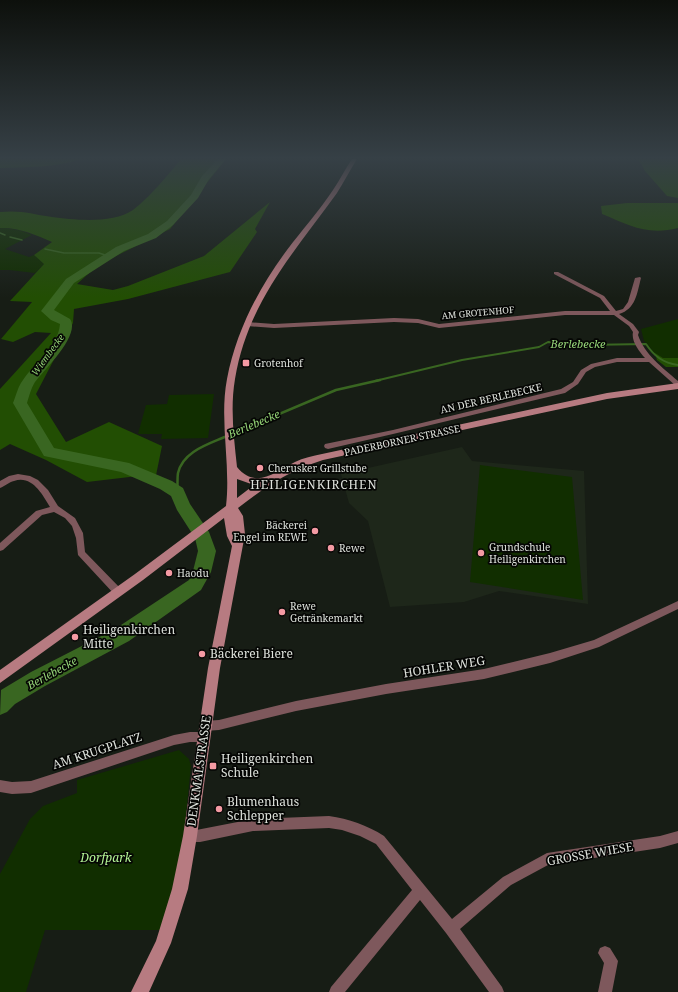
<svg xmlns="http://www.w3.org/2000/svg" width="678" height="992" font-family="'Noto Serif',serif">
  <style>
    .built { fill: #1e271a }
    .green { fill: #112e00 }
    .forest { fill: #224e03 }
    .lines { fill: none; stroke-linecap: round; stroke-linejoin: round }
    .stream-far2 { stroke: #396621; stroke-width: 1.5 }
    .stream-far1 { stroke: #396621; stroke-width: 2 }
    .stream { stroke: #396621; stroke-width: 2.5 }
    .river { fill: #396621; fill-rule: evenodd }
    .minor { fill: #7e585c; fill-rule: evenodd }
    .secondary { fill: #b77b81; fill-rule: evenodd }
    .poi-dot { fill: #f49aa3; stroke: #050604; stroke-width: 1.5 }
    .labels { text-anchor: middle; stroke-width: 3.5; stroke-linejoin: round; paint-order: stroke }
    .far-street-label { font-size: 9px; fill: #dee2dc; stroke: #050604 }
    .far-water-label { font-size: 9px; font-style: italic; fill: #96d578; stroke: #050604 }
    .poi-label { font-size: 10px; fill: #dee2dc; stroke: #050604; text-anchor: start }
    .street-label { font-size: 10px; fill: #dee2dc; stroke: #050604 }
    .water-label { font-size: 11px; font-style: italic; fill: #96d578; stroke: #050604 }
    .quarter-label { font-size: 12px; letter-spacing: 1px; fill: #dee2dc; stroke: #050604 }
    .near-poi-label { font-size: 12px; fill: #dee2dc; stroke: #050604; text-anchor: start }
    .near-street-label { font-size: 12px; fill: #dee2dc; stroke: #050604 }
    .near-park-label { font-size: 12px; font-style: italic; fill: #b3f495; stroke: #050604 }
  </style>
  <rect width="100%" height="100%" fill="#171d15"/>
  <path class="built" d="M 462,447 L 472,461 L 584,471 L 588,604 L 499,591 L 464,602 L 390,607 L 368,521 L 349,503 L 341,474 Z"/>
  <path class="green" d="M 0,228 C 12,228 21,230 32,235 L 5,249 L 29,257 L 34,255 L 44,264 L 35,273 L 9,270 L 0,270 Z
    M 678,319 L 678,358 C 670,358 662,360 655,354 C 651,350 650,345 644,341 L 641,329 Z
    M 214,394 L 208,438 L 161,439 L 162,434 L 138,434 L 146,405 L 167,404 L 169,395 Z
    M 480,465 L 572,477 L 583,600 L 470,582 Z
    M 179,750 L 189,759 L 191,766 C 185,821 182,879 161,930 L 45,930 L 26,992 L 0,992 L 0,874 L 30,819 L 43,806 L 77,793 L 77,780 Z"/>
  <path class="forest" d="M 0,159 L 81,159 C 55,168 27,167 0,168 Z
    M 181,159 L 226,159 L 170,229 L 98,265 L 77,284 L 113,290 L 128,286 L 204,256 L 270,202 L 255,229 L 257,232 L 230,272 L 128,299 L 74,309 L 73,323 L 36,394 L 66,442 L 109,422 L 162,446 L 154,485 L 138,476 L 87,482 L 46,460 L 10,444 L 0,450 L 0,389 L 51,333 L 35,332 L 13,342 L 1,339 L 32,302 L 10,301 L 44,264 L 34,255 L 52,242 C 36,235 18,227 0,228 L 0,212 C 22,210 31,214 52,217 C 74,220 113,224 133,210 C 149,198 169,174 181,159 Z
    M 638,159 L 678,159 L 678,198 L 667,196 L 645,171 Z
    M 627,203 L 678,203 L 678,228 C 647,236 629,225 602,214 L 601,206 Z
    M 655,353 L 663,358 L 678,358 L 678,367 L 666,367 L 657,360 Z"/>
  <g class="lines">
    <path class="stream-far2" d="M 0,233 L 5,235
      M 10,237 L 22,240
      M 45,249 L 64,253 L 99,253 L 108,256"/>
    <path class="stream-far1" d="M 375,381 L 462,360 L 539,347 L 548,342 L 584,345 L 646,344 C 654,356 663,363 678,365"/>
    <path class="stream" d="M 232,434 L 336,390 L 380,380
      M 177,492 C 178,486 177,479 178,473 C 183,451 209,444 227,436"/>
    <path class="river" d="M 218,159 L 226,159 L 209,179 L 198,198 L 173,225 L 156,238 L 124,251 L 74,283 L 54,310 L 70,319 C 81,335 44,370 35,382 C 31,388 29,397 27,403 L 54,448 L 129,463 L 172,481 L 183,488 L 190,504 L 209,532 L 216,551 L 211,572 L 201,590 L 129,641 L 45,686 L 15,704 L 7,712 L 0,715 L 1,690 L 31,672 L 115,629 L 189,580 L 193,571 L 198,551 L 195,538 L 177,510 L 171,496 L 160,489 L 121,472 L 44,456 L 13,403 C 16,396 18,386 23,380 C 36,361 58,347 60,324 L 51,320 L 41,311 L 66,279 L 116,247 L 148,234 L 167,221 L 191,195 L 202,176 Z"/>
    <path class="minor" d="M 554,272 L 558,272 L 604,296 L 616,311 L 623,309 L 628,302 L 635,278 L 640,277 L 641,278 C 637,293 636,309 619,314 L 633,324 L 639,332 L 638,335 C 645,355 662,367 678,381 L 678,386 L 676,386 L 649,362 L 617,362 L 595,367 L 586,372 L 578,384 L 565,393 L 393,434 L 328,449 L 325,448 L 324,446 L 325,444 L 393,430 L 561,389 L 573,382 L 581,370 L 591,364 L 617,358 L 645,358 C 639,351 631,341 633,332 L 629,326 L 614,315 L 565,315 L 439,328 L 418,323 L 394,322 L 274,328 L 247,326 L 244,324 L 247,322 L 274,324 L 394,318 L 418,319 L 439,324 L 565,311 L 610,311 L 600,298 L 554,274 Z
      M 18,474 L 30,476 L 38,480 L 48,490 L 58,506 L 75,518 L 83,533 L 85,552 L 121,589 L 123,592 L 121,595 L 118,596 L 115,595 L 78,555 L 76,538 L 72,526 L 65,518 L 54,512 L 42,515 L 3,550 L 0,551 L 0,543 L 36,511 L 50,507 C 42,494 32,475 14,481 C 9,482 5,486 0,488 L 0,481 L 9,476 Z
      M 678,601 L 678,609 L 599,647 L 550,663 L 484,679 L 386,694 L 296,711 L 219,730 L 205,731 L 201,730 L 200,726 L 201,722 L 205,721 L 219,720 L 296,701 L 386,684 L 484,669 L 550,653 L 594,640 Z
      M 190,732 L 203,732 L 207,733 L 208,737 L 207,741 L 203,742 L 190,742 L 174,745 L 31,793 L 12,794 L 0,792 L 0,780 L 12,782 L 31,781 L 174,735 Z
      M 329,816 C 349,819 367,825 384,836 L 452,919 L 503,877 L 547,853 L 660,836 L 678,831 L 678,843 L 660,848 L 548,865 L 511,885 L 460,929 L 502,987 L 504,992 L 489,992 L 446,933 L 420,900 L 345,992 L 329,992 L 331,987 L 412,890 L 376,844 L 360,836 L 342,830 L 329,828 L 253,831 L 200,842 L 190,842 L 186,840 L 184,836 L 186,832 L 253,819 Z
      M 605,946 L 610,948 L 618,961 L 612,992 L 598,992 L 604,963 L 598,953 L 600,948 Z"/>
    <path class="secondary" d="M 352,159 L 357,159 C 350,170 344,182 337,193 C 293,254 248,302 235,379 C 230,409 234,438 237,467 C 256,490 275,472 295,462 C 303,458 313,456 322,454 L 607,393 L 678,383 L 678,389 L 607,399 L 323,460 C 288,471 267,486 238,508 L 243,516 L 245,534 L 220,668 L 197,836 L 188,889 L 171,943 L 149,992 L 131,992 L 156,941 L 172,889 L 183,836 L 208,668 L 232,546 L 227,536 L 224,518 L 143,580 L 0,683 L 0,670 L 135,574 L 226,506 C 231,464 219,421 227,379 C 236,332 258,289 287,250 C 302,230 319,211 333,190 C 340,180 345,169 352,159 ZM 237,479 L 254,485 L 237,498 Z"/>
  </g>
  <linearGradient id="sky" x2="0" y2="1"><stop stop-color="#0d100c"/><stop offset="0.53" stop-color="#364046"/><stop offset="1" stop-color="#364046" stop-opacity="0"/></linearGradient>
  <rect width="678" height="298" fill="url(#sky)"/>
  <g class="poi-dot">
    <rect x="242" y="359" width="8" height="8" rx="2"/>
    <circle cx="260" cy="468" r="4"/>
    <circle cx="315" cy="531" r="4"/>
    <circle cx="331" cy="548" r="4"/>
    <circle cx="481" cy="553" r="4"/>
    <circle cx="169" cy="573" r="4"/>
    <circle cx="282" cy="612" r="4"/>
    <circle cx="75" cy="637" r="4"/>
    <circle cx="202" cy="654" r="4"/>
    <rect x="209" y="762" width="8" height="8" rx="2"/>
    <circle cx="219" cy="809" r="4"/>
  </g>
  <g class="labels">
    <g class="far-street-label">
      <text transform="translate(478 313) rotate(-5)" y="3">AM GROTENHOF</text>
    </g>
    <g class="far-water-label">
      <text transform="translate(48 355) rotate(-54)" y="3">Wiembecke</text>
    </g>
    <g class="poi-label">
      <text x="254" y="367">Grotenhof</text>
      <text x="268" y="472">Cherusker Grillstube</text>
      <text x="307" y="529" text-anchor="end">Bäckerei<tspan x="307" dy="12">Engel im REWE</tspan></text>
      <text x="489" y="551">Grundschule<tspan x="489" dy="12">Heiligenkirchen</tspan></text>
      <text x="339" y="552">Rewe</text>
      <text x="177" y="577">Haodu</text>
      <text x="290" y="610">Rewe<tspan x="290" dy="12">Getränkemarkt</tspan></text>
    </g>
    <g class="street-label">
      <text transform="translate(491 398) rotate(-13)" y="4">AN DER BERLEBECKE</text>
      <text transform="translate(402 440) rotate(-12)" y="4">PADERBORNER STRASSE</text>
    </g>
    <g class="water-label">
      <text x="578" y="348">Berlebecke</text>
      <text transform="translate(254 424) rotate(-23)" y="4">Berlebecke</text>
      <text transform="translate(52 673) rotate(-29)" y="4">Berlebecke</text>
    </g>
    <g class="quarter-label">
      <text x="314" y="489">HEILIGENKIRCHEN</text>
    </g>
    <g class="near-poi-label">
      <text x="83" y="634">Heiligenkirchen<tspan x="83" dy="14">Mitte</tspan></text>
      <text x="210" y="658">Bäckerei Biere</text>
      <text x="221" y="763">Heiligenkirchen<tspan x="221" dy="14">Schule</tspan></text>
      <text x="227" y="806">Blumenhaus<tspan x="227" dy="14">Schlepper</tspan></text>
    </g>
    <g class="near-street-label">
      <text transform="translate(444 667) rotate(-9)" y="4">HOHLER WEG</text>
      <text transform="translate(97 751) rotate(-18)" y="4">AM KRUGPLATZ</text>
      <text transform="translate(199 771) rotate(-82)" y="4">DENKMALSTRASSE</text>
      <text transform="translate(590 854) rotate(-10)" y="4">GROSSE WIESE</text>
    </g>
    <g class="near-park-label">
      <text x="106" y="862">Dorfpark</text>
    </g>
  </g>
</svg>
